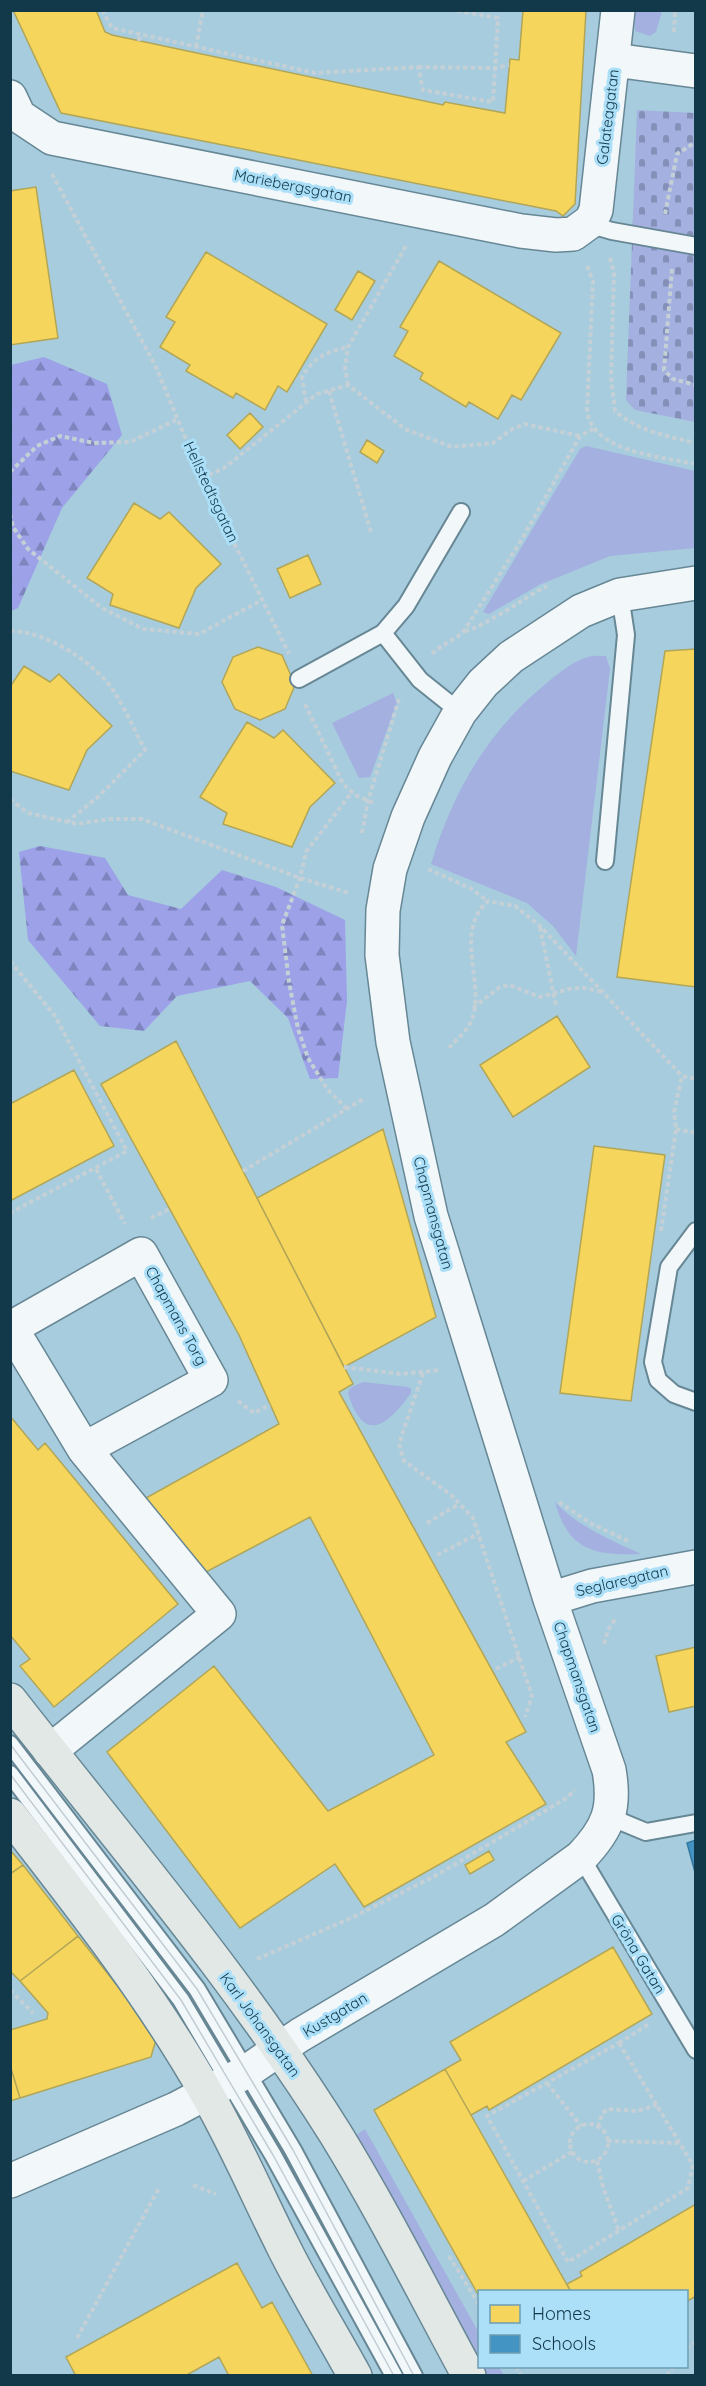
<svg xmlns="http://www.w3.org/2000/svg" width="706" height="2386" font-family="Quicksand,sans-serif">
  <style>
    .green { fill: #a4b0df }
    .forest { fill: url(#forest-firs) }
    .cemetery { fill: url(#cemetery-stones) }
    .homes { fill: #f6d55c; stroke: #b1a657; stroke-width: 1.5 }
    .schools { fill: #4393c3; stroke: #34789f; stroke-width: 1.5 }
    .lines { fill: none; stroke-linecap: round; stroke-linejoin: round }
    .lane-casing { stroke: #678795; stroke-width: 20 }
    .street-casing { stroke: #678795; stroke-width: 36 }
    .secondary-casing { stroke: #678795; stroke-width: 36 }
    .path { stroke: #c4d0d6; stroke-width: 4; stroke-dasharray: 4.5 3; stroke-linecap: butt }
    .lane { stroke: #f2f7fa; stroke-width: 16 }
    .street { stroke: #f2f7fa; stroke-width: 33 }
    .secondary { stroke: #e2e8e6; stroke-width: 33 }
    .tram { stroke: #c1cdd3; stroke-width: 1.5 }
    .labels { text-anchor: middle; stroke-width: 6; stroke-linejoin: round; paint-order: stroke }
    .street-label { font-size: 15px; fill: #11394a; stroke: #acdff8 }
  </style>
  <defs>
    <pattern id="forest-firs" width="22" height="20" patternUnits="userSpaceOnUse" patternTransform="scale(1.5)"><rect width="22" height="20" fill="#9ca1e8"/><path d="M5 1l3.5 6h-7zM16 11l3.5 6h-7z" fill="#7e84be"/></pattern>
    <pattern id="cemetery-stones" width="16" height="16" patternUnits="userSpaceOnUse" patternTransform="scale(1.5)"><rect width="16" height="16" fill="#a4b0df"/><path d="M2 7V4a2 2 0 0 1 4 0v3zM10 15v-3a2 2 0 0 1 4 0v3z" fill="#8490b7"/></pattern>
  </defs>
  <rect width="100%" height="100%" fill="#a6ccde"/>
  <path class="green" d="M 634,11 L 662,11 L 656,32 L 650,36 L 635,31 Z
    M 586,446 L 695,471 L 695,548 L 610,556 L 539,585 L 489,614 L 483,612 L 580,449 Z
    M 606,656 L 610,669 L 576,956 L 553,926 L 527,903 L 431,864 C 452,794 486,734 542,687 C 554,677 572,661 588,657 C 593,655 601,656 606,656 Z
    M 393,693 L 397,703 L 370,777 L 359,778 L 332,723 Z
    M 363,1382 L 408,1387 L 411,1389 L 411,1393 C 388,1425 364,1446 348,1393 L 350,1388 Z
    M 555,1502 C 577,1526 611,1540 641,1554 C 594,1556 568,1550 555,1502 Z
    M 365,2129 L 479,2333 L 480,2366 L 499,2367 L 504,2375 L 484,2375 L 352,2138 Z"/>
  <path class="forest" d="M 44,357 L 107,384 L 122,435 L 62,508 L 18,608 L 11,611 L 11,365 Z
    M 40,846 L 105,858 L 128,895 L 181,909 L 222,870 L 276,887 L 345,920 L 347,1001 L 338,1078 L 310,1079 L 288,1018 L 250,981 L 177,996 L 144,1031 L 100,1026 L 28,940 L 19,852 Z"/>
  <path class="cemetery" d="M 637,110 L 695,113 L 695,422 L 635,410 L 626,400 Z"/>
  <path class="homes" d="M 13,10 L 96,10 L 105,32 L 112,35 L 443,105 L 445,102 L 505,113 L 510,59 L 519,60 L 523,10 L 586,10 L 575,204 L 563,216 L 556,211 L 61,113 Z
    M 36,187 L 58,338 L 10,345 L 10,191 Z
    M 206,252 L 327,324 L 287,392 L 278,386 L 265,410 L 236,393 L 233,398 L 186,371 L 190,365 L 160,347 L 175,322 L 166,317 Z
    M 439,261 L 561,333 L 521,400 L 512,395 L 498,419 L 469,402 L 466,407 L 420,379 L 423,373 L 394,356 L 408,331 L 400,327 Z
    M 358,271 L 375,281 L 352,320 L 335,310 Z
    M 250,413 L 263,427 L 240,449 L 227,435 Z
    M 367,440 L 384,451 L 377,463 L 360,452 Z
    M 134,503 L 160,519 L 169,512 L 221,564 L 196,588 L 179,628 L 110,605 L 113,594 L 87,578 Z
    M 308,555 L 321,584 L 290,598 L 277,569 Z
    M 258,647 L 282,655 L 295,685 L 285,709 L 260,720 L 235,709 L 222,682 L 233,657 Z
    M 696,649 L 696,987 L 617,977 L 665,651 Z
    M 24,666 L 50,682 L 59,674 L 112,726 L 87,750 L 69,790 L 10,771 L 10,687 Z
    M 247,722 L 274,738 L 283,730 L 335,783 L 310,807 L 292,847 L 223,824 L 227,813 L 200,797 Z
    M 557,1016 L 590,1067 L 513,1117 L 480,1065 Z
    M 176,1041 L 353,1384 L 339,1392 L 526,1732 L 506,1742 L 546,1804 L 364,1907 L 335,1864 L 240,1928 L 107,1752 L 214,1666 L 328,1811 L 434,1755 L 310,1517 L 204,1573 L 146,1498 L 279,1424 L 239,1335 L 101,1084 Z
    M 74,1070 L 114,1146 L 10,1201 L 10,1104 Z
    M 383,1129 L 436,1317 L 344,1367 L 257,1198 Z
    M 594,1146 L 665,1155 L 631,1401 L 560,1393 Z
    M 10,1416 L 38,1450 L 45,1443 L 178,1604 L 54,1707 L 20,1666 L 30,1659 L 10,1635 Z
    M 696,1647 L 696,1706 L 669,1712 L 656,1656 Z
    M 10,1850 L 23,1865 L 10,1874 Z
    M 489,1851 L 494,1860 L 470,1874 L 465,1865 Z
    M 23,1865 L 78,1936 L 20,1981 L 10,1971 L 10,1874 Z
    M 78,1936 L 157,2036 L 151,2057 L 20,2098 L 10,2065 L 10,2030 L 47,2019 L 48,2013 L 20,1981 Z
    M 613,1947 L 652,2014 L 489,2110 L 487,2106 L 471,2115 L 445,2069 L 461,2060 L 450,2042 Z
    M 10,2065 L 20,2098 L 10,2101 Z
    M 445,2069 L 471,2115 L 571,2292 L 480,2292 L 480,2298 L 374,2110 Z
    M 696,2204 L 696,2296 L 686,2302 L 686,2292 L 571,2292 L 567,2284 L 582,2276 L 580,2272 Z
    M 237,2263 L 262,2308 L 272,2302 L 313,2376 L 229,2376 L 219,2357 L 185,2376 L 76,2376 L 66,2357 Z"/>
  <path class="schools" d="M 696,1840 L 696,1876 L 687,1843 Z"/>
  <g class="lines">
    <defs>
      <path id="lane" d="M 591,221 L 598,227 L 612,231 L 696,246
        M 383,633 L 406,606 L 461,512
        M 299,679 L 383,633 L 420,680 L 460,712
        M 605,861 L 626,635 L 620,595
        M 696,1231 L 669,1267 L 653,1362 L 658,1380 L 674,1394 L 696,1402
        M 10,1744 L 197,1989 L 293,2150 L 414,2376
        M 10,1774 L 181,2000 L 273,2155 L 394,2376
        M 610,1817 L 646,1832 L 696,1823
        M 581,1857 L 696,2050"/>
      <path id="street" d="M 614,60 L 696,71
        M 10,97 L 19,116 L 52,138 L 521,231 L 556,235 L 573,234 L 591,221 L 596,210 L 618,10
        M 141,1254 L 211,1380 L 84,1449 L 11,1328 Z
        M 550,1599 L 592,1586 L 696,1567
        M 50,1751 L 219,1614 L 84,1449
        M 10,2181 L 176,2109 L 246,2072 L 300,2035 L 494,1920 L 581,1857 C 608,1829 616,1809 609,1770 L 550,1599 L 431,1216 L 393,1042 L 382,955 L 383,910 L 390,869 L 408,817 L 435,757 L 460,712 L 483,683 L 511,657 L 581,611 L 620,595 L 696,583"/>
      <path id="secondary" d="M 10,1700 C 121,1842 239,1980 335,2133 C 383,2211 425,2295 469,2376
        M 10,1815 C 80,1905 151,1995 207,2094 C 235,2143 257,2194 282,2244 C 304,2289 331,2332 355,2376"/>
    </defs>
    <use href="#lane" class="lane-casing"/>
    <use href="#street" class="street-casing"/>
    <use href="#secondary" class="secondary-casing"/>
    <path class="path" d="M 102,10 L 112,28 L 315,73 L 418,67 L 423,90 L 493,102 L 498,18 L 453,10
      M 674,32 L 675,10
      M 139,41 L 140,34
      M 196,47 L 203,10
      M 418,67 L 495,68 L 509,65
      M 52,174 L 156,367 L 202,478 L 289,654
      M 665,214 L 677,154 L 696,142
      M 610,258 L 614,272 L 611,377 L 615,411 C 638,431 666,436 696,443
      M 587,266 L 593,281 L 587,410 C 591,452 662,457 696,464
      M 672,269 L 664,370 L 673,379 L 696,385
      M 348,385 L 345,368 L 348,347 L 407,244
      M 329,391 L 371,532
      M 306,402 L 302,377 C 314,357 326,352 348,347
      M 10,472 L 37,446 L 60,436 L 94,443 L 130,442 L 178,419
      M 202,478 L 224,468 L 317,394 L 348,385 L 405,429 L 452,447 L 493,443 L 512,429 L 525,424 L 580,436
      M 10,514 L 13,527 L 28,549 L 102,608 L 143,629 L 199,634 L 262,600
      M 10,631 C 47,631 96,663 115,693 C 126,711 135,731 145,750 L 99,796 L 67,822
      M 465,631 C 485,627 525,597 547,586
      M 432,654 C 442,644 454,641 464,631 L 522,539 L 580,436 L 593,429
      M 305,704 L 343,784 L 355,795 L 376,804
      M 10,799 L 28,813 L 77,824 L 109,819 L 142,819 L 300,878 L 349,893
      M 362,833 L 368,801 L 399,699
      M 428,869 L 470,888 L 488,901
      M 540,927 L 556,1006
      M 10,961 L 55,1016 L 127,1151 L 10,1213
      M 473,1008 L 500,987 L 509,985 L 540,997 L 569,989 L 584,988 L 604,992
      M 449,1048 C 455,1041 463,1034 468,1027 C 491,990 450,935 488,901 L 515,906 L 540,926 L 682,1076 L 696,1079
      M 347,1109 L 327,1089 L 308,1058 L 298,1029 L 289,982 L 282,925 L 300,878 L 306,852 L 352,792
      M 676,1129 L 696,1133
      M 96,1169 L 125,1224
      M 243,1171 L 365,1098
      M 151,1218 L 169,1209
      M 661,1231 L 676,1129 L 674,1112 L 682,1076
      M 344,1367 L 401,1374 L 441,1370
      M 423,1373 L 399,1444 L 404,1461 L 451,1495 L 473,1518 L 532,1696 L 525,1717
      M 238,1401 L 254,1413 L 270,1405
      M 559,1502 L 590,1523 L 628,1541
      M 427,1523 L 459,1504
      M 437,1555 L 478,1534
      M 604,1644 L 608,1630 L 616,1618
      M 496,1669 L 520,1657
      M 257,1959 L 351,1918 L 435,1876 L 565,1799 L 575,1790
      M 10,1990 L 33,2013
      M 619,2043 L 693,2165 L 688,2188 L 568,2262 L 487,2116 Z
      M 619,2043 L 649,2024
      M 547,2083 L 581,2126
      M570 2143a19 19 0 1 1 38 0a19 19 0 1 1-38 0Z
      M 598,2127 L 602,2114 L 607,2109 L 637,2111 L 657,2105
      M 607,2141 L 680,2143
      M 597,2161 L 603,2187 L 619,2231
      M 523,2181 L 572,2152
      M 193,2185 L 216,2194
      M 449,2256 L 480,2306
      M 77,2338 L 159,2188
      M 686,2348 L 696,2343
      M 516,2366 L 521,2376
      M 667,2376 L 673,2366"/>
    <use href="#lane" class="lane"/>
    <use href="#street" class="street"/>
    <use href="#secondary" class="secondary"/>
    <path class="tram" d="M 10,1744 L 197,1989 L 293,2150 L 414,2376
      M 10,1774 L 181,2000 L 273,2155 L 394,2376"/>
  </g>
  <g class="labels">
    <g class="street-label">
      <text transform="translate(608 117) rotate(-83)" y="5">Galateagatan</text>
      <text transform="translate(293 186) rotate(11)" y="5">Mariebergsgatan</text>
      <text transform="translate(211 492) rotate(65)" y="5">Hellstedtsgatan</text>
      <text transform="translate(433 1213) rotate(75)" y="5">Chapmansgatan</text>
      <text transform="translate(176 1316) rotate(61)" y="5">Chapmans Torg</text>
      <text transform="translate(622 1581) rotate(-13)" y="5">Seglaregatan</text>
      <text transform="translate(577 1677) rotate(71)" y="5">Chapmansgatan</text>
      <text transform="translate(638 1954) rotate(59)" y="5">Gröna Gatan</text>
      <text transform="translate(335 2015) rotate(-31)" y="5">Kustgatan</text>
      <text transform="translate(260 2025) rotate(54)" y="5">Karl Johansgatan</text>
    </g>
  </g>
  <rect width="706" height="2386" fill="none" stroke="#11394a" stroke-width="24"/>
  <rect x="478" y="2290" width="210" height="78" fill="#acdff8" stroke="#6e9db2" stroke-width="1.5"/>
  <rect x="490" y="2305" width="30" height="18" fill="#f6d55c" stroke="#6e9db2" stroke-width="1.5"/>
  <text x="532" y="2320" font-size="18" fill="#11394a">Homes</text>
  <rect x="490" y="2335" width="30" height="18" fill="#4393c3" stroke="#6e9db2" stroke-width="1.5"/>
  <text x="532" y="2350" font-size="18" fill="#11394a">Schools</text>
</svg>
